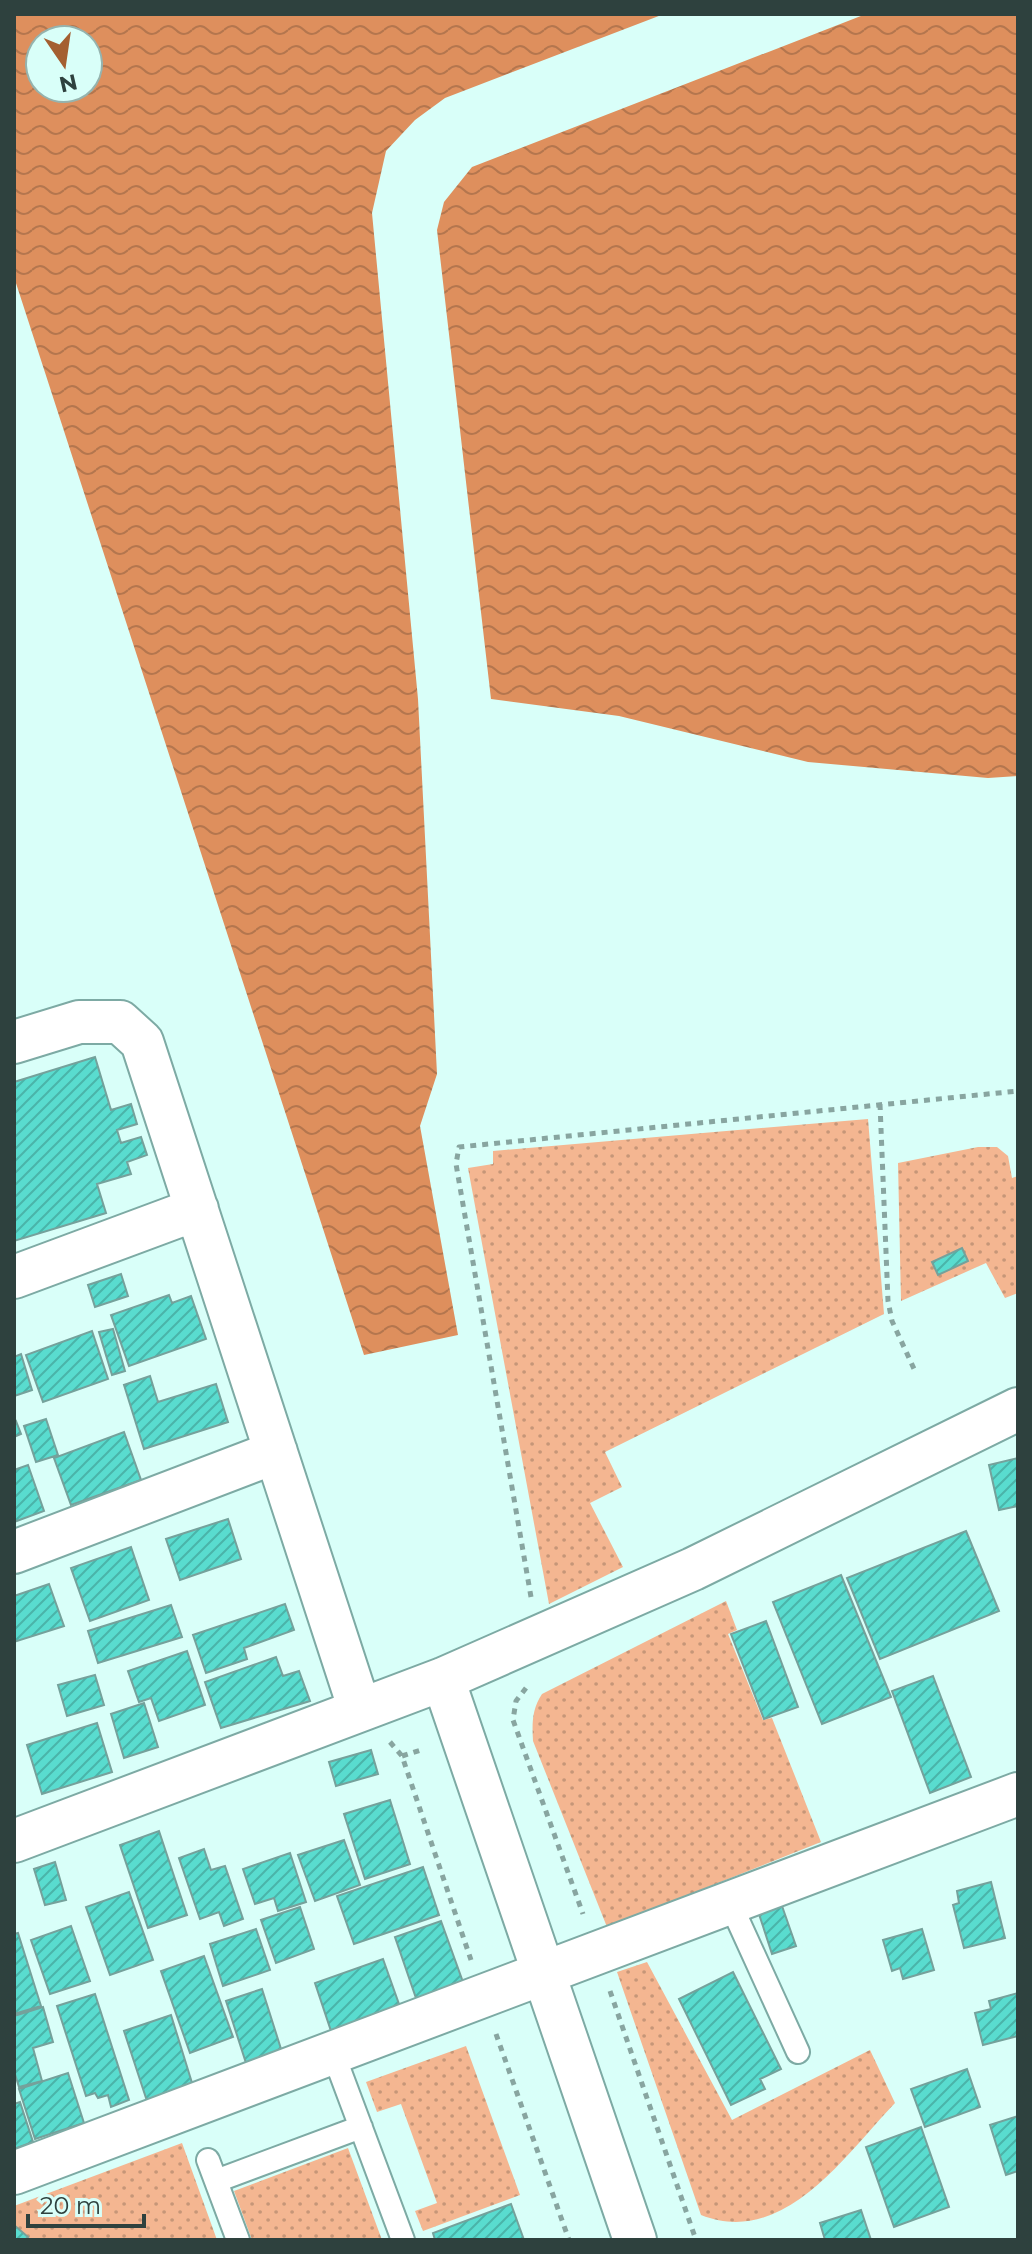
<svg xmlns="http://www.w3.org/2000/svg" width="1032" height="2254" font-family="Montserrat,sans-serif">
  <style>
    .grass { fill: url(#grass-dots) }
    .water { fill: url(#water-waves); fill-rule: evenodd }
    .building { fill: url(#building-hatch); stroke: #75a19b; stroke-width: 2 }
    .lines { fill: none; stroke-linecap: round; stroke-linejoin: round }
    .lane-casing { stroke: #7daaa4; stroke-width: 26 }
    .street-casing { stroke: #7daaa4; stroke-width: 46 }
    .path { stroke: #88a5a0; stroke-width: 5; stroke-dasharray: 6 6; stroke-linecap: butt }
    .lane { stroke: #fff; stroke-width: 22 }
    .street { stroke: #fff; stroke-width: 42 }
  </style>
  <defs>
    <pattern id="grass-dots" width="8" height="8" patternUnits="userSpaceOnUse" patternTransform="scale(2)"><rect width="8" height="8" fill="#f4b691"/><path d="M2 2h.1M6 6h.1" fill="none" stroke="#c69678" stroke-width="1.8" stroke-linecap="round"/></pattern>
    <pattern id="water-waves" width="16" height="10" patternUnits="userSpaceOnUse" patternTransform="scale(2)"><rect width="16" height="10" fill="#de8f5d"/><path d="M0 5q4-4 8 0t8 0" fill="none" stroke="#b4764e"/></pattern>
    <pattern id="building-hatch" width="6" height="6" patternUnits="userSpaceOnUse" patternTransform="scale(2)"><rect width="6" height="6" fill="#59dccf"/><path d="M-1 1l2-2M0 6l6-6M5 7l2-2" fill="none" stroke="#4ab4a9"/></pattern>
  </defs>
  <rect width="100%" height="100%" fill="#d9fff9"/>
  <path class="grass" d="M 868,1119 L 884,1314 L 605,1452 L 622,1487 L 590,1503 L 623,1567 L 549,1604 L 468,1168 L 493,1164 L 493,1151 Z
    M 978,1147 L 997,1147 L 1008,1156 L 1012,1178 L 1018,1176 L 1018,1293 L 1005,1298 L 986,1263 L 901,1301 L 898,1163 Z
    M 726,1601 L 737,1630 L 728,1634 L 763,1720 L 772,1718 L 821,1842 L 607,1927 L 533,1741 C 532,1723 532,1709 542,1694 Z
    M 647,1962 L 732,2120 L 870,2050 L 895,2103 C 845,2155 784,2248 701,2215 L 617,1972 Z
    M 466,2046 L 520,2195 L 423,2231 L 415,2211 L 437,2203 L 401,2104 L 377,2112 L 366,2082 Z
    M 182,2143 L 217,2240 L 14,2240 L 14,2206 Z
    M 348,2148 L 382,2240 L 252,2240 L 234,2191 Z"/>
  <path class="water" d="M 14,14 L 664,14 L 445,98 L 415,120 L 386,151 L 372,213 L 418,699 L 437,1074 L 420,1126 L 458,1335 L 364,1355 L 14,277 ZM 40,40 L 88,40 L 88,88 L 40,88 Z
    M 866,14 L 1018,14 L 1018,776 L 988,778 L 808,762 L 619,716 L 491,699 L 437,230 L 444,202 L 472,167 Z"/>
  <path class="building" d="M 95,1057 L 111,1110 L 131,1104 L 137,1124 L 117,1130 L 121,1143 L 141,1137 L 147,1155 L 127,1162 L 131,1174 L 97,1184 L 106,1213 L 14,1241 L 14,1082 Z
    M 962,1248 L 968,1261 L 938,1275 L 932,1262 Z
    M 121,1274 L 128,1296 L 95,1307 L 88,1285 Z
    M 169,1295 L 172,1303 L 191,1296 L 206,1339 L 129,1366 L 111,1315 Z
    M 113,1329 L 125,1371 L 112,1375 L 99,1332 Z
    M 92,1331 L 108,1379 L 43,1402 L 26,1355 Z
    M 21,1354 L 32,1390 L 14,1396 L 14,1357 Z
    M 150,1376 L 158,1402 L 216,1384 L 228,1422 L 144,1449 L 124,1385 Z
    M 46,1419 L 58,1455 L 36,1462 L 24,1426 Z
    M 16,1421 L 21,1434 L 14,1437 L 14,1422 Z
    M 124,1432 L 141,1480 L 71,1505 L 54,1458 Z
    M 1018,1458 L 1018,1506 L 999,1510 L 989,1465 Z
    M 28,1465 L 44,1511 L 14,1522 L 14,1470 Z
    M 228,1519 L 241,1559 L 180,1580 L 166,1539 Z
    M 966,1531 L 999,1611 L 880,1659 L 847,1578 Z
    M 131,1547 L 149,1600 L 90,1621 L 71,1568 Z
    M 841,1575 L 891,1697 L 822,1724 L 773,1602 Z
    M 49,1584 L 64,1626 L 14,1642 L 14,1596 Z
    M 285,1604 L 294,1630 L 244,1648 L 247,1659 L 206,1673 L 193,1635 Z
    M 171,1605 L 182,1637 L 98,1663 L 88,1631 Z
    M 766,1621 L 798,1707 L 764,1719 L 731,1634 Z
    M 187,1651 L 205,1705 L 159,1721 L 151,1698 L 139,1702 L 128,1671 Z
    M 276,1657 L 283,1676 L 299,1671 L 310,1701 L 221,1728 L 205,1682 Z
    M 95,1675 L 104,1705 L 67,1716 L 58,1685 Z
    M 933,1676 L 971,1777 L 930,1793 L 892,1691 Z
    M 144,1703 L 158,1747 L 124,1758 L 111,1714 Z
    M 97,1723 L 112,1772 L 42,1794 L 27,1745 Z
    M 371,1750 L 378,1774 L 336,1786 L 329,1762 Z
    M 390,1800 L 410,1864 L 365,1879 L 344,1814 Z
    M 159,1831 L 187,1915 L 148,1928 L 120,1845 Z
    M 344,1840 L 360,1885 L 315,1901 L 298,1855 Z
    M 204,1849 L 211,1870 L 225,1866 L 243,1919 L 224,1926 L 219,1912 L 200,1919 L 179,1858 Z
    M 290,1853 L 306,1902 L 278,1911 L 274,1898 L 255,1904 L 243,1869 Z
    M 55,1862 L 66,1900 L 45,1905 L 34,1869 Z
    M 423,1867 L 439,1915 L 354,1944 L 337,1896 Z
    M 991,1882 L 1005,1938 L 964,1948 L 953,1905 L 959,1903 L 957,1891 Z
    M 129,1892 L 153,1960 L 110,1975 L 86,1907 Z
    M 782,1906 L 796,1946 L 772,1954 L 759,1914 Z
    M 300,1907 L 314,1949 L 276,1963 L 261,1920 Z
    M 441,1921 L 464,1985 L 417,2001 L 395,1937 Z
    M 71,1926 L 90,1981 L 50,1994 L 31,1940 Z
    M 256,1929 L 270,1970 L 223,1986 L 210,1944 Z
    M 922,1929 L 934,1970 L 903,1979 L 900,1968 L 892,1971 L 883,1940 Z
    M 18,1933 L 41,2006 L 14,2014 L 14,1934 Z
    M 204,1956 L 233,2037 L 190,2053 L 161,1971 Z
    M 383,1959 L 400,2007 L 331,2031 L 315,1983 Z
    M 733,1972 L 781,2069 L 760,2079 L 765,2089 L 731,2105 L 679,1999 Z
    M 262,1989 L 282,2052 L 246,2063 L 226,2001 Z
    M 1018,1993 L 1018,2036 L 983,2045 L 975,2013 L 991,2009 L 989,2001 Z
    M 95,1994 L 129,2100 L 111,2107 L 108,2095 L 98,2098 L 95,2093 L 86,2096 L 57,2006 Z
    M 43,2007 L 53,2042 L 33,2048 L 42,2081 L 19,2087 L 14,2071 L 14,2016 Z
    M 171,2015 L 193,2086 L 147,2101 L 124,2031 Z
    M 967,2069 L 980,2107 L 925,2127 L 911,2089 Z
    M 68,2073 L 84,2123 L 35,2139 L 19,2089 Z
    M 20,2102 L 33,2142 L 14,2149 L 14,2104 Z
    M 1018,2116 L 1018,2171 L 1006,2175 L 990,2125 Z
    M 921,2127 L 949,2207 L 894,2227 L 866,2147 Z
    M 511,2204 L 524,2240 L 435,2240 L 433,2233 Z
    M 861,2210 L 871,2240 L 825,2240 L 820,2223 Z
    M 14,2225 L 28,2237 L 25,2240 L 14,2240 Z"/>
  <g class="lines">
    <defs>
      <path id="lane" d="M 730,1903 L 798,2052
        M 333,2053 L 403,2240
        M 208,2160 L 238,2240
        M 216,2181 L 361,2127"/>
      <path id="street" d="M 14,1042 L 79,1022 L 120,1022 L 142,1042 L 360,1710
        M 14,1277 L 197,1209
        M 14,1552 L 276,1452
        M 443,1679 L 635,2240
        M 14,1841 L 443,1679 L 693,1569 L 1018,1409
        M 14,2173 L 1018,1794"/>
    </defs>
    <use href="#lane" class="lane-casing"/>
    <use href="#street" class="street-casing"/>
    <path class="path" d="M 880,1104 L 888,1301 L 892,1321 L 915,1371
      M 531,1597 L 456,1164 L 459,1147 L 1018,1091
      M 526,1688 L 516,1701 L 513,1720 L 583,1914
      M 390,1742 L 402,1756 L 471,1960
      M 402,1756 L 424,1749
      M 610,1991 L 696,2240
      M 496,2034 L 569,2240"/>
    <use href="#lane" class="lane"/>
    <use href="#street" class="street"/>
  </g>
  <rect width="1032" height="2254" fill="none" stroke="#2e413e" stroke-width="32"/>
  <g transform="translate(64 64) rotate(167)"><circle r="38" fill="#d9fff9" stroke="#95b3ae" stroke-width="2"/>
  <path d="M0-6L14 30L0 20L-14 30Z" fill="#a45f31"/>
  <text y="-12" font-size="22" font-weight="bold" text-anchor="middle" fill="#2e413e">N</text>
  </g>
  <path d="M28 2214v12h116v-12" fill="none" stroke="#2e413e" stroke-width="4"/>
  <text x="40" y="2214" font-size="24" fill="#2e413e" stroke="#d9fff9" stroke-width="6" paint-order="stroke">20 m</text>
</svg>
